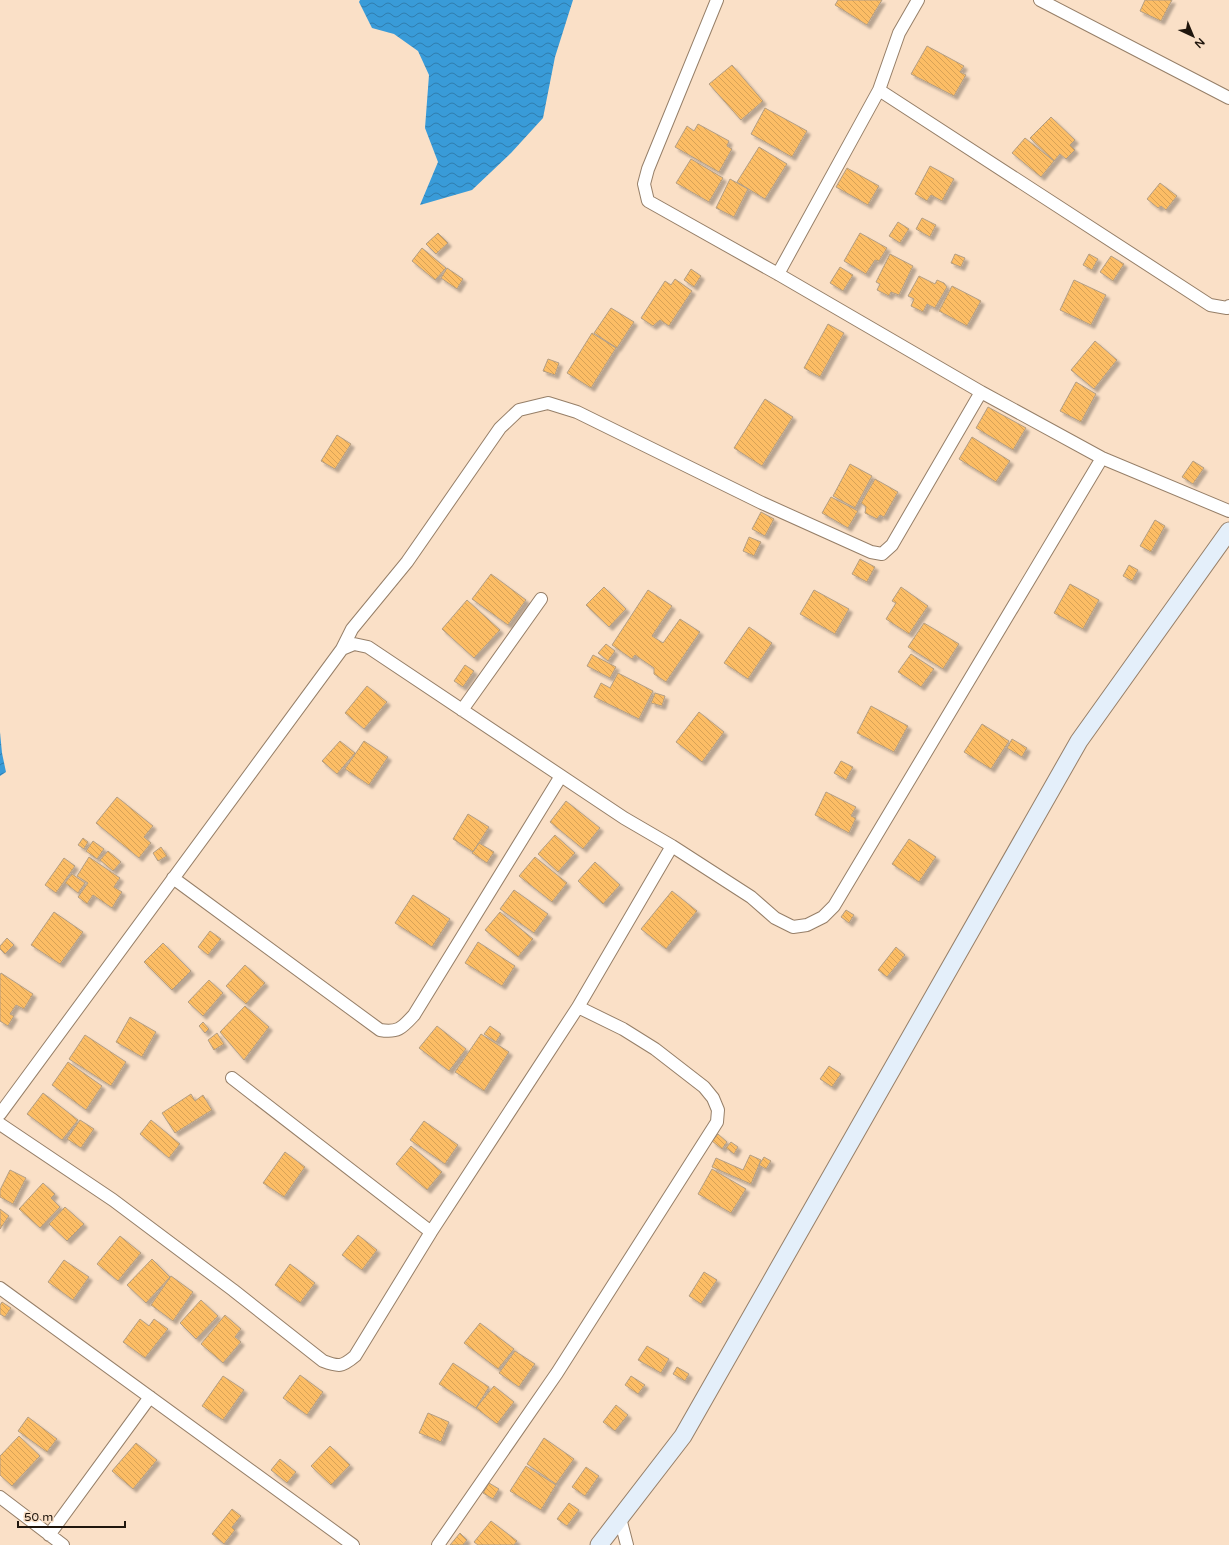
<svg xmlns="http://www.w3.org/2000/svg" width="1229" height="1545" font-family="'Varela Round',sans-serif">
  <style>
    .water { fill: url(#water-waves) }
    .building { fill: url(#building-back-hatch); stroke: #b39e84; filter: url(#shadow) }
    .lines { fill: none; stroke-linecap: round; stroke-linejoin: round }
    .street-casing { stroke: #967f68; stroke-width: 14 }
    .secondary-casing { stroke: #967f68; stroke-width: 19 }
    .street { stroke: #fff; stroke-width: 12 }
    .secondary { stroke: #e4effa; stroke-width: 17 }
  </style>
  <defs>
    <pattern id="water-waves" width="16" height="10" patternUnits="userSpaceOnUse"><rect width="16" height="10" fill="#399bd8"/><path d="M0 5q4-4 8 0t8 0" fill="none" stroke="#2f7dae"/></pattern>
    <pattern id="building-back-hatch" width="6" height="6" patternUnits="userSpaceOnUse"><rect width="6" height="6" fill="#fcbd65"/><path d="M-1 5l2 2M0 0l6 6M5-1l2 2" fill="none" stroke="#d8a256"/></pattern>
    <filter id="shadow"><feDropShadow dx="3.5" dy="3.5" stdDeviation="1" flood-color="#0004"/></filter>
  </defs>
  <rect width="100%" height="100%" fill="#fae0c7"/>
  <path class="water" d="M 360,0 L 573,0 L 555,57 L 543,118 L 511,153 L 472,190 L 420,205 L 438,162 L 425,128 L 429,75 L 418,51 L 394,34 L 372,28 L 359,2 Z
    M 0,732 L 2,753 L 6,772 L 0,776 Z"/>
  <path class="building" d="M 838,0 L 882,0 L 867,25 L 835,5 Z
    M 1145,0 L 1172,0 L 1161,21 L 1140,11 Z
    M 927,46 L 964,66 L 960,72 L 966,75 L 954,96 L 911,74 Z
    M 732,65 L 763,101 L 741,120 L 709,84 Z
    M 765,108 L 807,131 L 792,157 L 751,134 Z
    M 1051,117 L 1075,140 L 1070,145 L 1075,150 L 1066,159 L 1060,154 L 1054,161 L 1030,138 Z
    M 698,124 L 729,141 L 727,146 L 732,149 L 719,172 L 675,147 L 687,126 L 694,131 Z
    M 1025,138 L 1054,161 L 1041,177 L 1012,153 Z
    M 759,147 L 787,164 L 765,199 L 737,182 Z
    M 691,159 L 723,178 L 709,202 L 676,183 Z
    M 930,166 L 954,179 L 942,201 L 931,195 L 927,201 L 915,194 Z
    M 847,168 L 879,186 L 868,205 L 836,187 Z
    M 730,179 L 748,189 L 734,217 L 716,208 Z
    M 1160,183 L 1177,196 L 1166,210 L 1161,206 L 1158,208 L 1147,199 Z
    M 922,218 L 936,225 L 930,237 L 916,229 Z
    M 898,222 L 909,229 L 900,243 L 889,236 Z
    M 438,233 L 448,243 L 436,254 L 426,244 Z
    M 860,233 L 887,248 L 879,261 L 875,260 L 866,274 L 844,261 Z
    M 422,248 L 446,268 L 435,280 L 412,261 Z
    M 890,254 L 913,266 L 899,295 L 891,292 L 889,296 L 877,290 L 880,284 L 876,282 Z
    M 955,254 L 965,258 L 961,267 L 951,263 Z
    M 1089,254 L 1098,259 L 1092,270 L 1083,265 Z
    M 1111,256 L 1124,264 L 1113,281 L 1100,272 Z
    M 840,267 L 853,275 L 843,291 L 830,283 Z
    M 447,268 L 463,279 L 457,289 L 441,278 Z
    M 691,269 L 701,276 L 694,287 L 684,280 Z
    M 919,276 L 935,284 L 937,280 L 944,283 L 947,287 L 935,308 L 927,304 L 923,312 L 911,306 L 914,299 L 908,296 Z
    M 675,279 L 692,291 L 669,326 L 660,320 L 653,326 L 641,318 L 665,281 L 671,285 Z
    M 1074,280 L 1106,295 L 1091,325 L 1060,310 Z
    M 952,286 L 981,301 L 967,326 L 939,311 Z
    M 611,308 L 634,322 L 617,348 L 594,333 Z
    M 828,324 L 844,333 L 820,377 L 804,368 Z
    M 592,333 L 616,348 L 591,388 L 567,373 Z
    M 1095,341 L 1117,360 L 1094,389 L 1071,370 Z
    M 548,359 L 559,363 L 555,375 L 543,371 Z
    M 1076,382 L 1096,394 L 1081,422 L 1060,411 Z
    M 765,399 L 793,417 L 762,466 L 734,448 Z
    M 988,407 L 1026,428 L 1013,450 L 976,428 Z
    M 337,435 L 351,444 L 335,469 L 321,461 Z
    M 972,437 L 1010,461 L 996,482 L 959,459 Z
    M 1193,461 L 1204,468 L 1193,484 L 1182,477 Z
    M 850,464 L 872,476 L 855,508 L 833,496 Z
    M 875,479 L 898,492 L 884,517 L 880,515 L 877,519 L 865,513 L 866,507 L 861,503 Z
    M 831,497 L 858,511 L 848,528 L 822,513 Z
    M 761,512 L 774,519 L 765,536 L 752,529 Z
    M 1155,520 L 1165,526 L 1151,552 L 1140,546 Z
    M 749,537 L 761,542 L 754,556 L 743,551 Z
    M 860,559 L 875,567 L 867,582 L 852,574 Z
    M 1129,565 L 1138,570 L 1132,581 L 1123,576 Z
    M 491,574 L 526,600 L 508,625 L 472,599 Z
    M 1070,584 L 1099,600 L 1083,629 L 1054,613 Z
    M 604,587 L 626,609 L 609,627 L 586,605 Z
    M 901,587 L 928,606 L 909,634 L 886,619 L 896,603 L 892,601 Z
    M 648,590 L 672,606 L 652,636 L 663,643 L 680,619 L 700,632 L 666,682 L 654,674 L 654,668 L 635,655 L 632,659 L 612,645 Z
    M 814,590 L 849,609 L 835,634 L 800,614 Z
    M 467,600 L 500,630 L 474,658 L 442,629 Z
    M 924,623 L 959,644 L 943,669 L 908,647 Z
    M 749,627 L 772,643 L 748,679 L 724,663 Z
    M 606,644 L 615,651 L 608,661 L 598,653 Z
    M 911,654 L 934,669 L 921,687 L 898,672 Z
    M 593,655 L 616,667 L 610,678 L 587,666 Z
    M 465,665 L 474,671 L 463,687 L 454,681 Z
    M 618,673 L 653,691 L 639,719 L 594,697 L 601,683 L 610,688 Z
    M 367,686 L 387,702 L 364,729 L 345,713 Z
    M 655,693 L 665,696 L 662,706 L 651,703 Z
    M 871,706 L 908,726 L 894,752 L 857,733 Z
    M 699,712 L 724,732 L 702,762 L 676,742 Z
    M 982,724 L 1009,741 L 991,769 L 964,752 Z
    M 1012,739 L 1027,748 L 1022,757 L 1007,748 Z
    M 340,741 L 355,753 L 337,774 L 322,761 Z
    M 364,741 L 388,757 L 369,785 L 345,769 Z
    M 841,761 L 853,767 L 846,780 L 834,773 Z
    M 826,792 L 856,807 L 851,816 L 856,818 L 849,833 L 815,815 Z
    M 117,797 L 153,826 L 144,837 L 151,843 L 139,858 L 96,823 Z
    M 566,801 L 600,828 L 583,849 L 550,822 Z
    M 468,814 L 489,827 L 473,852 L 453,839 Z
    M 555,835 L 575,853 L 558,872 L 538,854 Z
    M 83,838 L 88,842 L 84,849 L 78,845 Z
    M 909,839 L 936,857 L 919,882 L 892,864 Z
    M 93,841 L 104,849 L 97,859 L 86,851 Z
    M 479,843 L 494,852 L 487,863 L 472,853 Z
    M 161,847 L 167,856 L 158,861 L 153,853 Z
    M 108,851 L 121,862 L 113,871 L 100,860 Z
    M 89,857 L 120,878 L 114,887 L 122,892 L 112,908 L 93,895 L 87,904 L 78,897 L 88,883 L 77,876 Z
    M 535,857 L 567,883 L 552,902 L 519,876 Z
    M 64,858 L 75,866 L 56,893 L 45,885 Z
    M 595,862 L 620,885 L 603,904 L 578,881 Z
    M 72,874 L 85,883 L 78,893 L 65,883 Z
    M 514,890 L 548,914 L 534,933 L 500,909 Z
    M 672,891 L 697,911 L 666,949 L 641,929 Z
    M 413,895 L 450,919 L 432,947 L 395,923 Z
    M 846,910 L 854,915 L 849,923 L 841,917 Z
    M 54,912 L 83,932 L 60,964 L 31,945 Z
    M 500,912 L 533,939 L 518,957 L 485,930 Z
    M 210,931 L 221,939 L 208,955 L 198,947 Z
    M 7,938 L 14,945 L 5,954 L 0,949 L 0,946 Z
    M 478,942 L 515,966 L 502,986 L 465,963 Z
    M 163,943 L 191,971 L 172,990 L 144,962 Z
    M 896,947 L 905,955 L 887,977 L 878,970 Z
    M 245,965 L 265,983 L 246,1004 L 226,986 Z
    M 1,973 L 33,994 L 24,1009 L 16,1005 L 10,1014 L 14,1016 L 8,1026 L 0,1021 L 0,975 Z
    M 209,980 L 223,993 L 203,1016 L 188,1002 Z
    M 245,1006 L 269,1027 L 244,1060 L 220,1032 Z
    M 130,1017 L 156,1032 L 142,1057 L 116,1042 Z
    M 203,1022 L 209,1029 L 205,1033 L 199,1026 Z
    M 437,1026 L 466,1049 L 449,1071 L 419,1048 Z
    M 490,1026 L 501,1034 L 496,1042 L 484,1034 Z
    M 217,1033 L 224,1044 L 214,1050 L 208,1040 Z
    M 481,1034 L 509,1052 L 484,1091 L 455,1072 Z
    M 85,1035 L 126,1062 L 111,1086 L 69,1059 Z
    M 68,1062 L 102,1086 L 86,1110 L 52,1085 Z
    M 829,1066 L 841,1074 L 832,1087 L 820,1079 Z
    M 43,1093 L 78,1120 L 62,1140 L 27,1114 Z
    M 191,1094 L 195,1101 L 203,1095 L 212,1110 L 175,1133 L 162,1113 Z
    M 80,1120 L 94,1129 L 81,1148 L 67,1139 Z
    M 151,1120 L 180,1144 L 169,1158 L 140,1134 Z
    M 424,1121 L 458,1145 L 445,1164 L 410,1140 Z
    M 718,1134 L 727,1142 L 722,1149 L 712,1141 Z
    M 731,1142 L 738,1147 L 734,1154 L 726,1148 Z
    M 411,1146 L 442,1172 L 427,1190 L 396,1164 Z
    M 285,1152 L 305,1167 L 284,1197 L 263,1183 Z
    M 750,1155 L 761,1160 L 751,1184 L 712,1167 L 716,1158 L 743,1170 Z
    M 764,1157 L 771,1161 L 766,1169 L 759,1165 Z
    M 712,1169 L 746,1189 L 731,1213 L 698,1194 Z
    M 10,1170 L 26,1178 L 13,1204 L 0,1197 L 0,1190 Z
    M 43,1183 L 55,1194 L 51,1198 L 60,1207 L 40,1228 L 19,1209 Z
    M 65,1207 L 84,1224 L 67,1241 L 49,1224 Z
    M 0,1209 L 9,1216 L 0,1229 Z
    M 358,1235 L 377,1250 L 362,1270 L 342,1255 Z
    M 120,1236 L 141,1253 L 118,1281 L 97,1264 Z
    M 152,1259 L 170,1277 L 146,1303 L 127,1285 Z
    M 64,1260 L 89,1277 L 73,1300 L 48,1282 Z
    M 290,1264 L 315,1283 L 300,1303 L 275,1285 Z
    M 704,1272 L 717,1280 L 701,1304 L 689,1296 Z
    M 171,1276 L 193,1292 L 173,1321 L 151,1305 Z
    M 201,1300 L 218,1316 L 196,1339 L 180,1323 Z
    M 2,1302 L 11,1308 L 5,1317 L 0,1314 L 0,1305 Z
    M 225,1315 L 241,1329 L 235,1337 L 241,1342 L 223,1363 L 201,1344 Z
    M 140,1319 L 149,1326 L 154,1319 L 168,1329 L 145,1358 L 123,1342 Z
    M 480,1323 L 514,1349 L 498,1369 L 464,1343 Z
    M 647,1346 L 669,1359 L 661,1373 L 638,1360 Z
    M 515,1351 L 535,1364 L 519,1387 L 499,1373 Z
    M 453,1363 L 489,1387 L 476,1408 L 439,1384 Z
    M 677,1367 L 689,1374 L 685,1381 L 673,1374 Z
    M 300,1375 L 323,1392 L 307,1415 L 283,1398 Z
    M 223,1376 L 244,1390 L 223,1420 L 202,1406 Z
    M 631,1376 L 645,1385 L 638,1394 L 625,1385 Z
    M 494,1386 L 514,1402 L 497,1424 L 476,1408 Z
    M 616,1405 L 628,1415 L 615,1431 L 603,1422 Z
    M 428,1413 L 449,1422 L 441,1442 L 419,1433 Z
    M 28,1417 L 57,1439 L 47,1452 L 18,1431 Z
    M 19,1436 L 40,1456 L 12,1486 L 0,1475 L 0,1456 Z
    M 544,1438 L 574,1459 L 556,1484 L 527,1464 Z
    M 136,1443 L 157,1460 L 133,1489 L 112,1471 Z
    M 330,1446 L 350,1465 L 331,1485 L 311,1466 Z
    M 280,1459 L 296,1472 L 287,1483 L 271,1470 Z
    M 526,1466 L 556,1485 L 541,1510 L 510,1491 Z
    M 586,1467 L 599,1476 L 585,1496 L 572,1487 Z
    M 489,1483 L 499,1489 L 493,1499 L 483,1493 Z
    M 569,1503 L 579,1510 L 567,1526 L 557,1519 Z
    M 232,1509 L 241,1516 L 232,1527 L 235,1530 L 224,1544 L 212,1534 Z
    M 491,1521 L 517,1541 L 514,1545 L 478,1545 L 474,1542 Z
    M 460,1533 L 467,1540 L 463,1545 L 450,1545 Z"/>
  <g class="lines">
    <defs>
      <path id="street" d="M 717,0 L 648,169 L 644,184 L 648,201 L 778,274 L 981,392 L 1102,458 L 1229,511
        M 1040,0 L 1229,98
        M 879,90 L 1210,305 L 1227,308 L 1229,306
        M 778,274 L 879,90 L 899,33 L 918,0
        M 342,649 L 352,629 L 407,562 L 500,428 L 519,410 L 548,403 L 577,412 L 762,503 L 871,552 L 882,554 L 892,545 L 981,392
        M 462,710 L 541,599
        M 173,878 L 380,1030 C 398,1033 402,1028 414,1015 L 561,776
        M 232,1078 L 431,1232
        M 0,1114 L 342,649 L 354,644 L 368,647 L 624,818 L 672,846 L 751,897 L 775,918 L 793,927 L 807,925 L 823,917 L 834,906 L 1102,458
        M 0,1124 L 113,1200 L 233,1290 L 323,1361 C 339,1367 342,1367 355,1356 L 431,1232 L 578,1007 L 672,846
        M 0,1288 L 353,1545
        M 0,1497 L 63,1545
        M 620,1518 L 627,1545
        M 49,1535 L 150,1397
        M 438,1545 L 557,1373 L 717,1122 L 718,1110 L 713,1098 L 704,1087 L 655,1049 L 623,1029 L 578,1007"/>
      <path id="secondary" d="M 599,1545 L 683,1436 L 1079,741 L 1229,531"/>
    </defs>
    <use href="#street" class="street-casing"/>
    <use href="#secondary" class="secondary-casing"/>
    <use href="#street" class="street"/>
    <use href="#secondary" class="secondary"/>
  </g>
  <g transform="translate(1193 36) rotate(136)" stroke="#fae0c7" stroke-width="3" paint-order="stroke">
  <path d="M0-3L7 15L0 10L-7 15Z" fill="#1f160d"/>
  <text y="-6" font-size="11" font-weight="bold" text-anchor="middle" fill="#1f160d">N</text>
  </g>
  <path d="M18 1521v6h107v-6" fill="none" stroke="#1f160d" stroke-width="2"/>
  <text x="24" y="1521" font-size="12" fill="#1f160d" stroke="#fae0c7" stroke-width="3" paint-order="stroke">50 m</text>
</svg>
